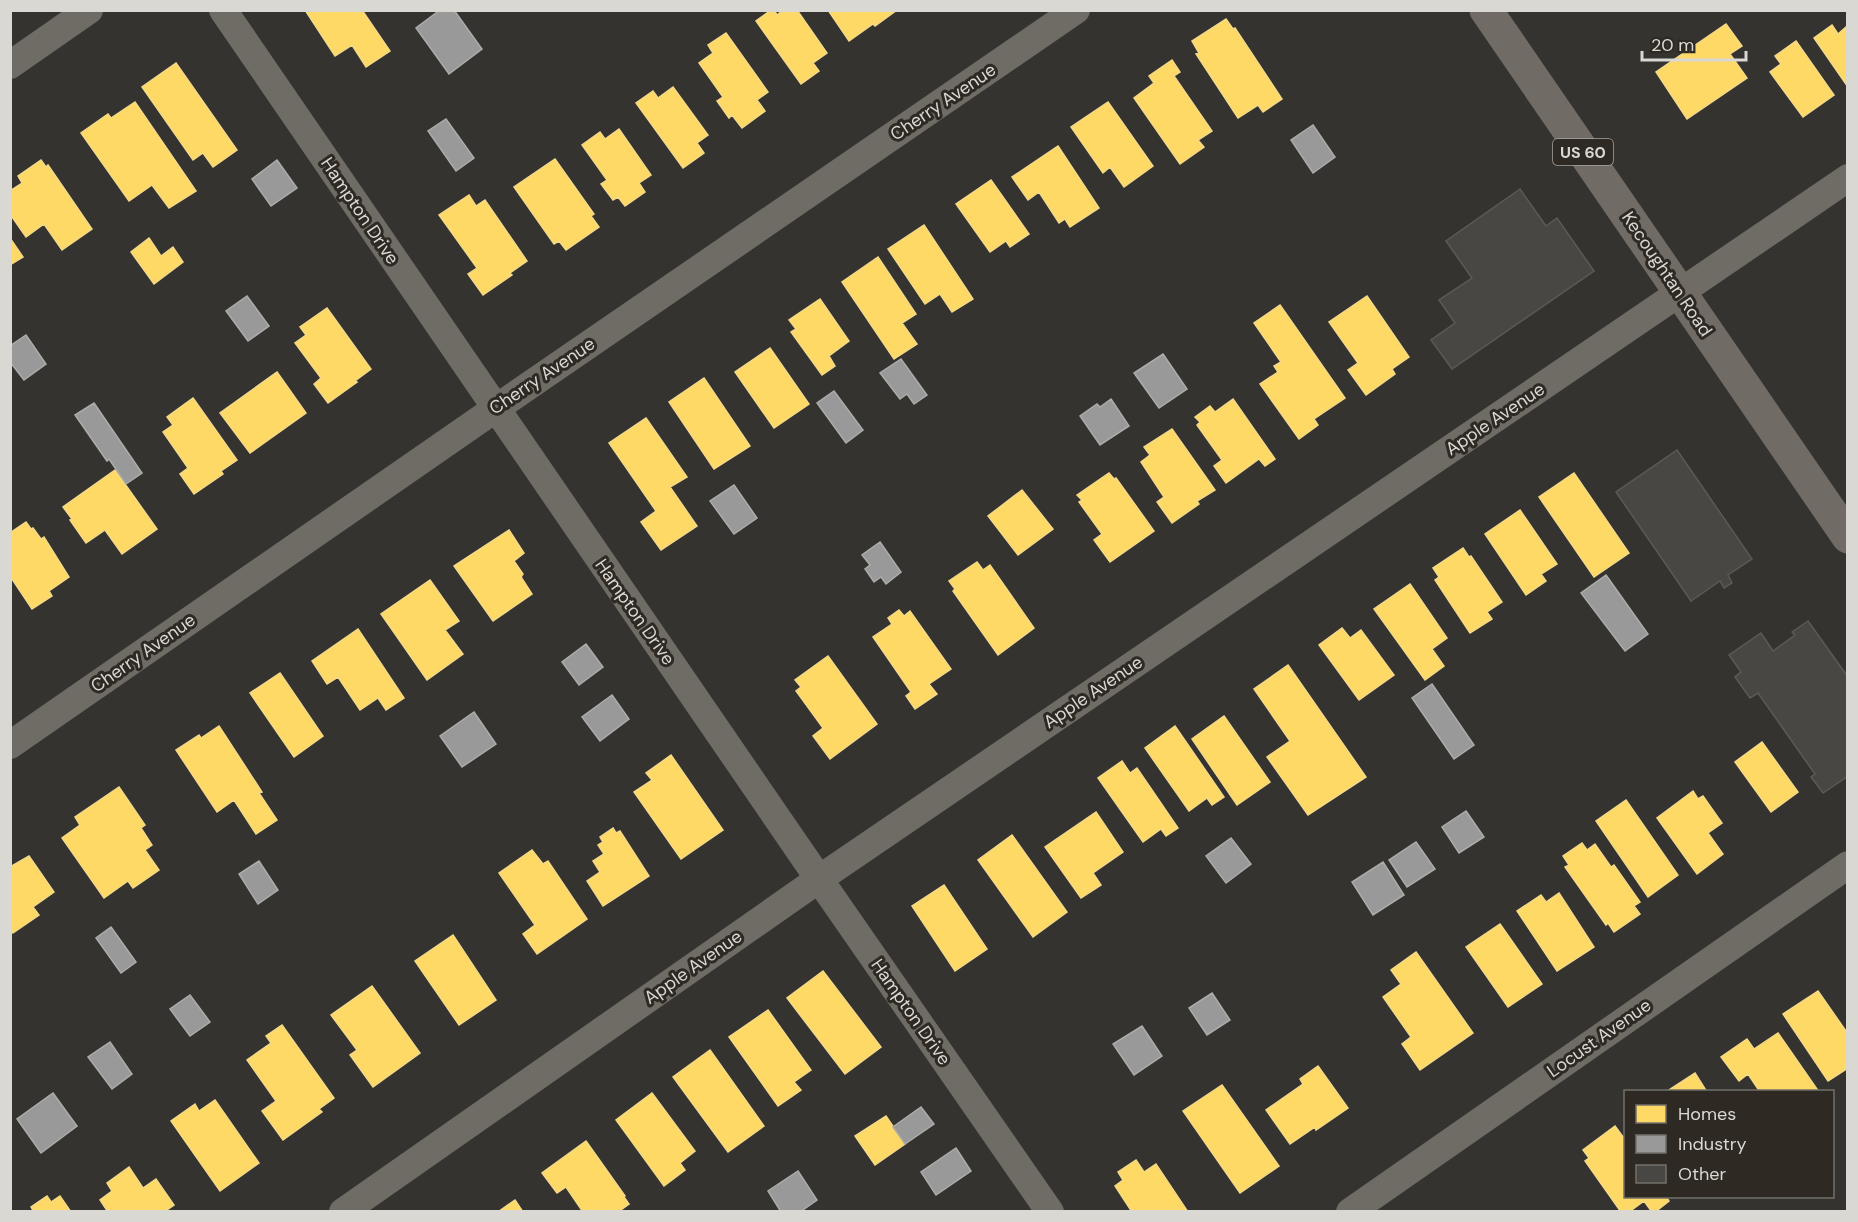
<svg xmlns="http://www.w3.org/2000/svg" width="1858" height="1222" font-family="'DM Sans',sans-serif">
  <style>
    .homes { fill: #ffd966; stroke: #f4d987; stroke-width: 1.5 }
    .industry { fill: #999; stroke: #acacaa; stroke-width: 1.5 }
    .building { fill: #494744; stroke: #5b5a56; stroke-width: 1.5 }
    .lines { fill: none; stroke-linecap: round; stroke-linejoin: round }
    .street { stroke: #6f6c66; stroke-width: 28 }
    .primary { stroke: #706b64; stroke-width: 33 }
    .labels { text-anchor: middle; stroke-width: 6; stroke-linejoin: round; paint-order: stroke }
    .shield { fill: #2e2a23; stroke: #a6a49e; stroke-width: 1.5 }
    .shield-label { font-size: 16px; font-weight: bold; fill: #dad8d3 }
    .street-label { font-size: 18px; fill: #dad8d3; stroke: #2e2a23 }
  </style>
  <rect width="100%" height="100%" fill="#353330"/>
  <path class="homes" d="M 305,10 L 362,10 L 390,51 L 366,67 L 352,45 L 335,56 Z
    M 771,10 L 774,10 L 777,15 L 783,10 L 797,10 L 827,53 L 813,63 L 819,71 L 801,84 L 756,21 Z
    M 828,10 L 897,10 L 875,26 L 873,24 L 849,41 Z
    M 1226,19 L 1233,29 L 1235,28 L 1282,99 L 1263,112 L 1258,105 L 1238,118 L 1196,54 L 1199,53 L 1192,41 Z
    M 1726,24 L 1742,46 L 1730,54 L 1747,78 L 1687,119 L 1656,72 Z
    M 1832,25 L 1838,34 L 1846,27 L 1848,29 L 1848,87 L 1814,38 Z
    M 726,33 L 768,92 L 757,100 L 765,111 L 742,128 L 732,115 L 729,118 L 717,101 L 723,97 L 699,63 L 713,53 L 708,45 Z
    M 1796,41 L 1834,95 L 1803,117 L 1770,72 L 1781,64 L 1775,56 Z
    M 1172,60 L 1180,72 L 1174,76 L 1212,131 L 1198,140 L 1204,147 L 1180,164 L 1134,98 L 1154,83 L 1149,76 Z
    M 176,63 L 237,150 L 213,167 L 203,153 L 193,160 L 142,87 Z
    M 673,87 L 708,135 L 697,143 L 704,153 L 683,168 L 636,103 L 653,91 L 658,98 Z
    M 135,102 L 196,191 L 169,208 L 152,185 L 129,201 L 81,133 L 108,114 L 111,118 Z
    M 1108,102 L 1153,166 L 1124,187 L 1110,167 L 1103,173 L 1071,127 Z
    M 619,129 L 651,175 L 639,183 L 645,192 L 625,206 L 618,197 L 613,200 L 601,184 L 607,180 L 582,145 L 600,132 L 605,139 Z
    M 1058,146 L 1099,208 L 1070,227 L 1065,219 L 1059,223 L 1039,192 L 1028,200 L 1012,177 Z
    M 555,159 L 594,214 L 591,216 L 599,227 L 566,250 L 559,241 L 554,244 L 514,187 Z
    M 41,160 L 46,167 L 48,165 L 92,229 L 62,250 L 44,224 L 26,237 L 10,214 L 10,191 L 22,183 L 18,176 Z
    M 991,180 L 1029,234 L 1010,247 L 1006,241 L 990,252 L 956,204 Z
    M 469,195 L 476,206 L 485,200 L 527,261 L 510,273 L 512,275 L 483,295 L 468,274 L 477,268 L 439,215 Z
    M 924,225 L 973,299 L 952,312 L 940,294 L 925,304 L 888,249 Z
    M 10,238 L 23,257 L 10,265 Z
    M 149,238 L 161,256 L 173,247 L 183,262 L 154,284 L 131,252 Z
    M 878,257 L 916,314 L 902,323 L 917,344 L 894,359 L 842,282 Z
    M 1367,296 L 1409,357 L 1392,369 L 1395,374 L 1366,395 L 1348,370 L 1358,363 L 1329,322 Z
    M 820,299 L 849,341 L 829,356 L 835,366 L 822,375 L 791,332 L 796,329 L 789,320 Z
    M 1280,305 L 1345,398 L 1314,419 L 1318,425 L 1299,439 L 1260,384 L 1278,372 L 1274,366 L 1281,362 L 1254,323 Z
    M 327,308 L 371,369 L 355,381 L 357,382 L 328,403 L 314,384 L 321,378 L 295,343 L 306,335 L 300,327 Z
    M 770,348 L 809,404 L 774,428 L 735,372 Z
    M 277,372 L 306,413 L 250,453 L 220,413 Z
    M 704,378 L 750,446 L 714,469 L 669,402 Z
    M 193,398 L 237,460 L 221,471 L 223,474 L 194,494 L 180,474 L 188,468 L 163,432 L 173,425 L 167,417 Z
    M 1233,399 L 1275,459 L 1265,466 L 1259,459 L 1226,483 L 1214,466 L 1222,460 L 1197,425 L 1200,422 L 1195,417 L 1210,406 L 1215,412 Z
    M 646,418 L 687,477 L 670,487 L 697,526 L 661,550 L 641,522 L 656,511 L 609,443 Z
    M 1172,429 L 1215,490 L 1197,501 L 1199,504 L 1172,523 L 1157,502 L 1164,497 L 1141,462 L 1150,455 L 1144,447 Z
    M 115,470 L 157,529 L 122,554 L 105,530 L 86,543 L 70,520 L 72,519 L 63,507 Z
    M 1109,473 L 1114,479 L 1116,478 L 1154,531 L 1110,562 L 1094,540 L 1102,534 L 1079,502 L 1082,500 L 1077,495 Z
    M 1574,473 L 1629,553 L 1594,577 L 1539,497 Z
    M 1022,490 L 1053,529 L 1018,555 L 988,516 Z
    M 1520,510 L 1557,564 L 1541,574 L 1546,581 L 1526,595 L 1485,534 Z
    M 26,522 L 31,529 L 33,528 L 41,539 L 44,537 L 69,577 L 49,591 L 52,596 L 32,609 L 10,576 L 10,533 Z
    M 509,530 L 524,553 L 514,561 L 523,574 L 521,577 L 532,594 L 493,621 L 454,566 Z
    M 1463,548 L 1469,557 L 1471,556 L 1502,602 L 1487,612 L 1492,619 L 1470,633 L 1435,580 L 1439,577 L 1433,568 Z
    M 977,562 L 983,570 L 990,565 L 1034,628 L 998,655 L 953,591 L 955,589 L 949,581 Z
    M 430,580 L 459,621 L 445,630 L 463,654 L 427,680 L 381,614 Z
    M 1410,584 L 1447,638 L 1432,649 L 1444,666 L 1425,680 L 1374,609 Z
    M 899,610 L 904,616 L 910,611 L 951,669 L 929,684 L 937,694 L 915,709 L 906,696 L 911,692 L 873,637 L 892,624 L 888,618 Z
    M 1342,628 L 1350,638 L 1361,630 L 1394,675 L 1359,700 L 1319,645 Z
    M 358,629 L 404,698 L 386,710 L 378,698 L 360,710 L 338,677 L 327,684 L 312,661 Z
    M 828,656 L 877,724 L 830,759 L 813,736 L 823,728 L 796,691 L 801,687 L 795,680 Z
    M 1288,665 L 1366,777 L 1308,815 L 1267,757 L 1290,741 L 1254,689 Z
    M 280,673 L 323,736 L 294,757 L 250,693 Z
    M 1224,716 L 1270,782 L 1237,805 L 1192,739 Z
    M 219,726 L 262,792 L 259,793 L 277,820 L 256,834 L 234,800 L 217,812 L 176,750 L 199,735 L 201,738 Z
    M 1175,726 L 1224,797 L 1212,805 L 1207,798 L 1189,811 L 1145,748 Z
    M 1762,742 L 1798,792 L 1771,812 L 1735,762 Z
    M 671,755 L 723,830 L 681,859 L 634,792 L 652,780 L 646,773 Z
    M 1122,761 L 1130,773 L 1137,768 L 1178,828 L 1166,836 L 1161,829 L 1143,842 L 1098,778 Z
    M 119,787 L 145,825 L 141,828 L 152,845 L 145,850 L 159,870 L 133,888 L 128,881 L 104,898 L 62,838 L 80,825 L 75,817 Z
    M 1693,791 L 1698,799 L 1703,796 L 1722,823 L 1708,833 L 1723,854 L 1697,874 L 1657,818 Z
    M 1626,800 L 1678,875 L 1648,897 L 1596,821 Z
    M 1096,812 L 1123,852 L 1093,873 L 1101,885 L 1081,898 L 1045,847 Z
    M 613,828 L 616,833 L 620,831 L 649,876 L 603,906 L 587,881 L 600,872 L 593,861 L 604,854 L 598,845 L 603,842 L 600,837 Z
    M 1012,835 L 1067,912 L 1033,937 L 978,860 Z
    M 1582,843 L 1587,850 L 1595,844 L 1611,867 L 1614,865 L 1640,902 L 1634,906 L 1640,914 L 1614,932 L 1608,923 L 1606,925 L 1565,867 L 1569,865 L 1563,856 Z
    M 532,850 L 543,864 L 548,861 L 587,919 L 537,954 L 523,934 L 535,925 L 499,873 Z
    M 29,856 L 54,892 L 33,907 L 39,915 L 13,933 L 10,928 L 10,867 Z
    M 944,885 L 987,949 L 955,971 L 912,906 Z
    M 1559,893 L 1594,947 L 1557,971 L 1517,911 L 1541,895 L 1546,902 Z
    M 1500,924 L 1542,984 L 1508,1007 L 1466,947 Z
    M 453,935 L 496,1000 L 459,1025 L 415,961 Z
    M 1416,952 L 1473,1033 L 1420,1070 L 1402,1044 L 1411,1037 L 1383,997 L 1401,984 L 1391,970 Z
    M 823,971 L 881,1047 L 845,1074 L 787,998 Z
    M 372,986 L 420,1053 L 373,1087 L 350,1055 L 357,1050 L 331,1015 Z
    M 1818,991 L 1848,1034 L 1848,1068 L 1828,1081 L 1783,1014 Z
    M 768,1010 L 811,1070 L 794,1082 L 801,1090 L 778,1106 L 729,1037 Z
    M 282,1025 L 334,1098 L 319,1109 L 322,1112 L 283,1140 L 262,1111 L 276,1101 L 247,1060 L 271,1043 L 266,1036 Z
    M 1778,1033 L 1819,1092 L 1760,1092 L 1748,1074 L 1739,1081 L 1721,1057 L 1747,1039 L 1754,1049 Z
    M 710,1050 L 764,1126 L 728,1152 L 673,1077 Z
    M 1318,1066 L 1348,1108 L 1316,1130 L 1315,1127 L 1290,1144 L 1266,1110 L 1303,1084 L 1300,1079 Z
    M 1695,1073 L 1707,1092 L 1669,1092 L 1669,1090 Z
    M 1222,1085 L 1279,1166 L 1240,1193 L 1183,1111 Z
    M 652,1093 L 695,1151 L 680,1163 L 685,1170 L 664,1186 L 616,1120 Z
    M 215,1100 L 259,1163 L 220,1191 L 171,1121 L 195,1104 L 199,1111 Z
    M 886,1116 L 905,1144 L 875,1165 L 855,1136 Z
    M 1615,1126 L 1626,1141 L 1626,1196 L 1666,1196 L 1669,1201 L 1655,1212 L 1652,1212 L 1644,1201 L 1629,1212 L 1621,1212 L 1585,1161 L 1589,1158 L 1583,1150 Z
    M 586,1141 L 625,1196 L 624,1197 L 629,1204 L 618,1212 L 583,1212 L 566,1187 L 557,1193 L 542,1173 Z
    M 1136,1160 L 1144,1172 L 1156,1164 L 1188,1212 L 1132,1212 L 1115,1186 L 1123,1180 L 1118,1172 Z
    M 129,1167 L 143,1188 L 156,1179 L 174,1205 L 164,1212 L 108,1212 L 100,1200 L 112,1191 L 107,1183 Z
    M 47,1196 L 51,1202 L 60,1196 L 71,1212 L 34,1212 L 31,1207 Z
    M 515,1200 L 523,1212 L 498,1212 Z"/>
  <path class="industry" d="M 440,10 L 454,10 L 482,49 L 449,74 L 416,28 Z
    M 446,119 L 474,158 L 456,171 L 428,131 Z
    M 1313,125 L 1335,157 L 1313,173 L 1291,140 Z
    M 277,160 L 297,188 L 271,206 L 252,179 Z
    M 247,296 L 269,326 L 248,341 L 226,311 Z
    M 26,335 L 46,364 L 24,380 L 10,362 L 10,346 Z
    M 1163,354 L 1187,389 L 1159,408 L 1134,373 Z
    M 901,359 L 927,395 L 914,404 L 907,394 L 900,399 L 880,373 Z
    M 834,391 L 863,430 L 846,443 L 817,403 Z
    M 1111,399 L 1129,426 L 1100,445 L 1080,416 L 1097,404 L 1100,407 Z
    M 94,403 L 142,473 L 126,484 L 109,459 L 107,461 L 75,415 Z
    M 734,485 L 757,518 L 734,534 L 710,501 Z
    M 880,542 L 901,572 L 886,584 L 881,577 L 874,582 L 865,569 L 870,565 L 862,555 Z
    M 1606,575 L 1648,634 L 1625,651 L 1581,593 Z
    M 586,644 L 603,667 L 579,685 L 562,662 Z
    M 1432,684 L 1474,745 L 1454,759 L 1412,698 Z
    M 612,695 L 629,719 L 600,741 L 582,717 Z
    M 474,712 L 496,744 L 462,767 L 440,736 Z
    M 1466,811 L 1484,837 L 1459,853 L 1442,827 Z
    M 1231,838 L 1251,864 L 1226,883 L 1206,856 Z
    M 1416,842 L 1435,869 L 1407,887 L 1389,860 Z
    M 259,861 L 278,890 L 258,904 L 239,874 Z
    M 1383,862 L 1404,895 L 1373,915 L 1352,882 Z
    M 111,927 L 136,962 L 121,973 L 96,938 Z
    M 1212,993 L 1230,1020 L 1207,1035 L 1189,1008 Z
    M 190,995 L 210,1022 L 190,1036 L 170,1009 Z
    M 1142,1026 L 1162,1056 L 1134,1075 L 1113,1044 Z
    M 110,1042 L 132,1074 L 112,1089 L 88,1057 Z
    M 53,1093 L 77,1126 L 41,1153 L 17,1119 Z
    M 921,1107 L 934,1124 L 905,1144 L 893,1127 Z
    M 956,1148 L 971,1171 L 936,1195 L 921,1172 Z
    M 798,1171 L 817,1200 L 800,1212 L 781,1212 L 768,1191 Z"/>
  <path class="building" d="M 1520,189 L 1546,226 L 1557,218 L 1594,271 L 1452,369 L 1431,340 L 1455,323 L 1439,300 L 1472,278 L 1446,241 Z
    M 1677,450 L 1752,559 L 1728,575 L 1732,583 L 1724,588 L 1720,581 L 1691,601 L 1616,492 Z
    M 1808,621 L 1848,677 L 1848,776 L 1823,793 L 1811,777 L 1815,774 L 1758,693 L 1750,698 L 1735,677 L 1741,672 L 1729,655 L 1761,633 L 1773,651 L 1795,635 L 1792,632 Z"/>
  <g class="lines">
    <path class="street" d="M 223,10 L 819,879 L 1050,1212
      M 10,65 L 89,10
      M 10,745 L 495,409 L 1076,10
      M 343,1212 L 819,879 L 1848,178
      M 1350,1212 L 1848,865"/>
    <path class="primary" d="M 1486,10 L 1848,537"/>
  </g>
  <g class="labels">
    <rect class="shield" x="1553" y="139" width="60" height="26" rx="4.5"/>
    <g class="shield-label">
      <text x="1583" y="158">US 60</text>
    </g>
    <g class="street-label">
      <text transform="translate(943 102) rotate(-34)" y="6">Cherry Avenue</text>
      <text transform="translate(360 211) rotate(56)" y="6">Hampton Drive</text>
      <text transform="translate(1667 274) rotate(56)" y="6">Kecoughtan Road</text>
      <text transform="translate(542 376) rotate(-34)" y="6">Cherry Avenue</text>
      <text transform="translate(1495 419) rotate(-34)" y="6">Apple Avenue</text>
      <text transform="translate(635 612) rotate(55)" y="6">Hampton Drive</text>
      <text transform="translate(143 653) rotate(-35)" y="6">Cherry Avenue</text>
      <text transform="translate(1093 692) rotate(-34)" y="6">Apple Avenue</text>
      <text transform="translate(693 967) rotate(-35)" y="6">Apple Avenue</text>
      <text transform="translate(911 1012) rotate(55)" y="6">Hampton Drive</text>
      <text transform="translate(1599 1038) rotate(-35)" y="6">Locust Avenue</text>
    </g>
  </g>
  <rect width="1858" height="1222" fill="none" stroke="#dad8d3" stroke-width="24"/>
  <rect x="1624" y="1090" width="210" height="108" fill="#2e2a23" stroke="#737069" stroke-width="1.5"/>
  <rect x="1636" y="1105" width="30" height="18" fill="#ffd966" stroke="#737069" stroke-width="1.5"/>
  <text x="1678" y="1120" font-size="18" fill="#dad8d3">Homes</text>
  <rect x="1636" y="1135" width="30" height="18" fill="#999999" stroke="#737069" stroke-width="1.5"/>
  <text x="1678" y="1150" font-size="18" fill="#dad8d3">Industry</text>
  <rect x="1636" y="1165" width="30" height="18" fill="#494744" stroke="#737069" stroke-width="1.5"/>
  <text x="1678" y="1180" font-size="18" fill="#dad8d3">Other</text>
  <path d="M1642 51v9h104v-9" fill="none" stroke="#dad8d3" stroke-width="3"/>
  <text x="1651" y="51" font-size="18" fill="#dad8d3" stroke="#2e2a23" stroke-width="4.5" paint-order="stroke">20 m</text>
</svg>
